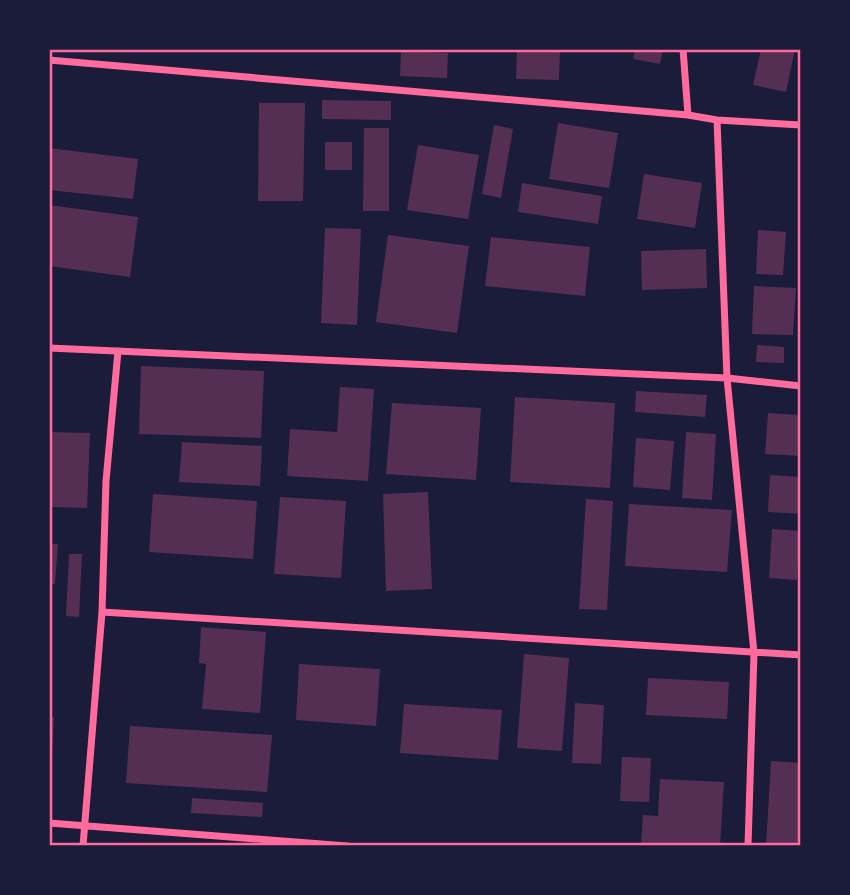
<svg xmlns="http://www.w3.org/2000/svg" width="850" height="895" font-family="'DejaVu Sans',sans-serif">
  <style>
    .building { fill: #542f53 }
    .lines { fill: none; stroke-linecap: round; stroke-linejoin: round }
    .minor { stroke: #ff6b9d; stroke-width: 7 }
    .neatline { fill: none; stroke: #ff6b9d; stroke-width: 2.5 }
  </style>
  <rect width="100%" height="100%" fill="#1b1b3a"/>
  <path class="building" d="M 517,49 L 560,49 L 559,80 L 516,79 Z
    M 635,49 L 663,49 L 660,64 L 633,59 Z
    M 761,49 L 795,49 L 786,92 L 753,85 Z
    M 401,51 L 448,53 L 447,78 L 400,76 Z
    M 322,100 L 391,101 L 391,120 L 322,119 Z
    M 259,103 L 305,103 L 303,201 L 258,201 Z
    M 558,123 L 618,133 L 609,188 L 549,179 Z
    M 494,125 L 513,129 L 501,198 L 482,194 Z
    M 364,128 L 389,128 L 389,211 L 363,211 Z
    M 325,142 L 352,142 L 352,170 L 325,170 Z
    M 418,145 L 479,155 L 468,219 L 407,210 Z
    M 49,148 L 138,159 L 133,199 L 49,190 Z
    M 644,174 L 702,183 L 695,228 L 637,219 Z
    M 522,183 L 602,196 L 598,224 L 518,212 Z
    M 49,205 L 138,217 L 130,277 L 49,266 Z
    M 325,228 L 361,229 L 357,325 L 321,323 Z
    M 758,230 L 786,232 L 783,275 L 756,274 Z
    M 388,235 L 469,246 L 457,333 L 376,322 Z
    M 491,237 L 590,247 L 585,296 L 485,286 Z
    M 706,249 L 707,288 L 642,290 L 641,251 Z
    M 754,286 L 796,288 L 793,335 L 752,334 Z
    M 757,345 L 784,347 L 784,363 L 756,362 Z
    M 141,366 L 264,371 L 261,438 L 139,434 Z
    M 340,387 L 374,389 L 368,481 L 287,476 L 290,429 L 337,432 Z
    M 636,391 L 707,395 L 705,417 L 635,412 Z
    M 515,397 L 615,403 L 610,488 L 510,482 Z
    M 392,403 L 481,408 L 476,480 L 386,474 Z
    M 768,413 L 801,415 L 801,456 L 765,454 Z
    M 49,432 L 90,433 L 87,508 L 49,507 Z
    M 686,432 L 716,434 L 712,500 L 682,498 Z
    M 636,438 L 674,441 L 670,490 L 633,487 Z
    M 182,442 L 262,446 L 260,486 L 179,482 Z
    M 770,475 L 801,477 L 801,514 L 768,512 Z
    M 428,492 L 432,589 L 386,591 L 383,494 Z
    M 153,494 L 257,501 L 253,559 L 149,552 Z
    M 280,497 L 346,501 L 341,578 L 274,574 Z
    M 586,499 L 613,501 L 607,610 L 579,609 Z
    M 629,504 L 732,510 L 727,572 L 625,566 Z
    M 772,529 L 800,531 L 797,580 L 769,578 Z
    M 49,544 L 58,544 L 55,584 L 49,584 Z
    M 69,554 L 82,554 L 79,617 L 66,616 Z
    M 201,627 L 266,632 L 260,713 L 202,709 L 206,664 L 199,663 Z
    M 524,654 L 569,658 L 562,751 L 517,748 Z
    M 299,664 L 380,669 L 376,726 L 296,720 Z
    M 648,678 L 729,682 L 727,719 L 646,715 Z
    M 575,703 L 604,705 L 601,764 L 572,763 Z
    M 404,704 L 502,710 L 498,760 L 400,753 Z
    M 49,717 L 54,717 L 52,760 L 49,760 Z
    M 130,726 L 272,735 L 267,792 L 126,783 Z
    M 622,757 L 651,758 L 649,802 L 620,801 Z
    M 771,761 L 801,763 L 801,846 L 766,846 Z
    M 660,779 L 724,782 L 720,846 L 641,846 L 643,815 L 658,816 Z
    M 192,798 L 263,803 L 262,817 L 191,813 Z"/>
  <g class="lines">
    <path class="minor" d="M 683,49 L 688,115
      M 49,60 L 688,115 L 717,120 L 801,125
      M 717,120 L 727,378 L 754,653 L 748,846
      M 49,348 L 727,378 L 801,386
      M 102,612 L 801,655
      M 49,823 L 347,846
      M 83,846 L 102,612 L 106,481 L 118,351"/>
  </g>
  <rect width="850" height="895" fill="none" stroke="#1b1b3a" stroke-width="102"/>
  <rect x="51" y="51" width="748" height="793" class="neatline"/>
</svg>
